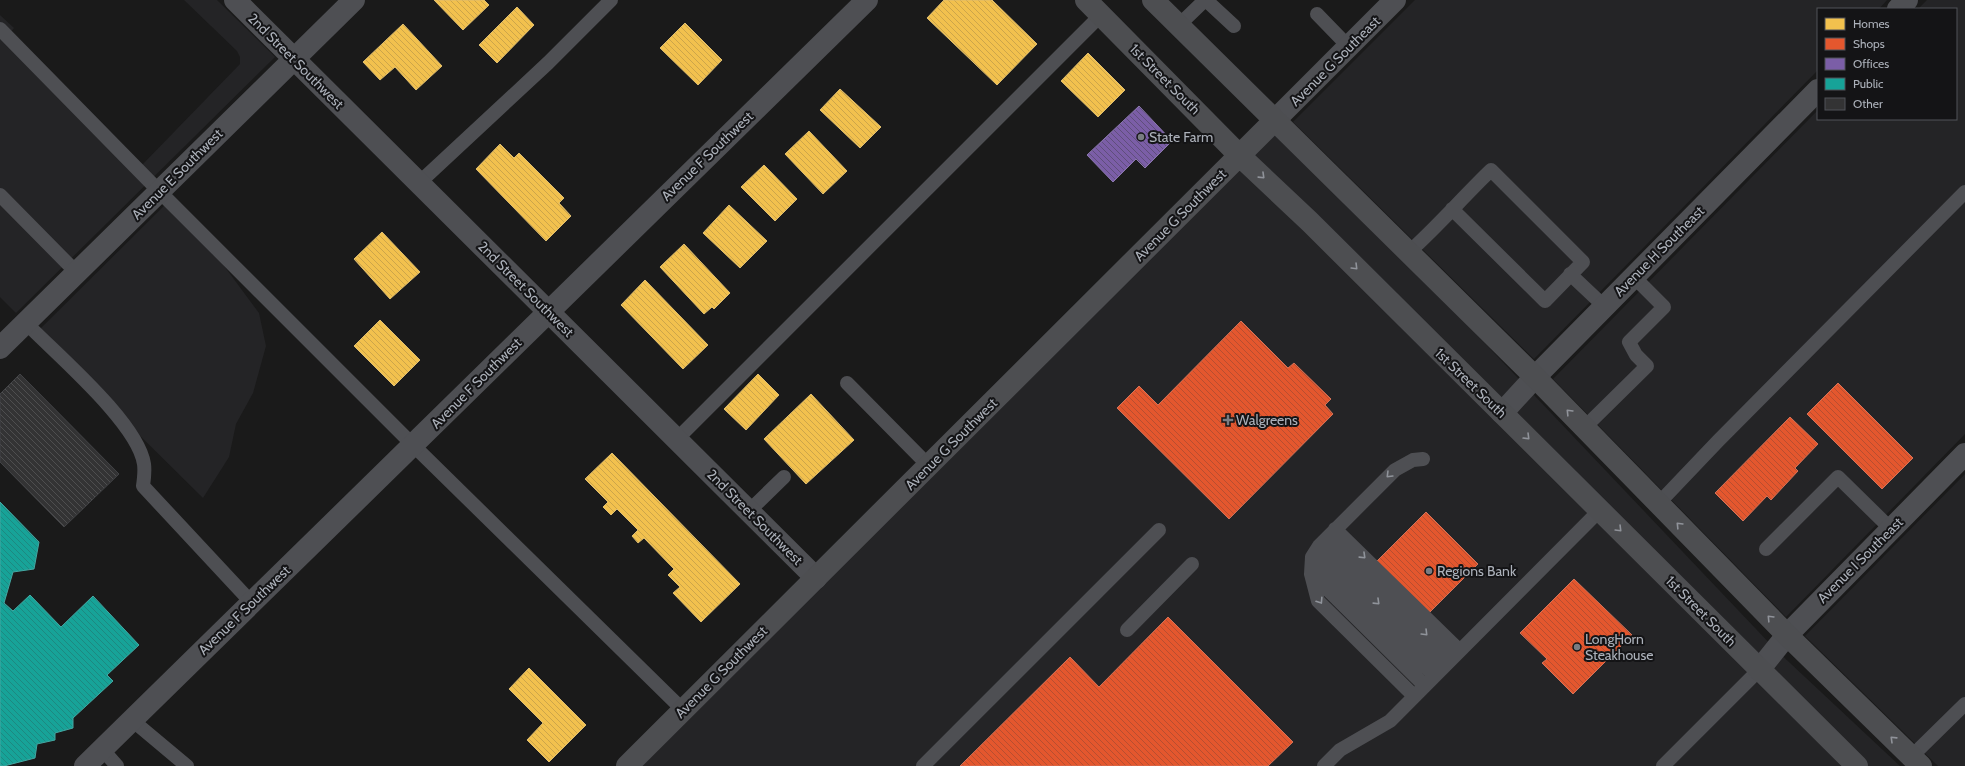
<svg xmlns="http://www.w3.org/2000/svg" width="1965" height="766" font-family="Cabin,sans-serif">
  <style>
    .built { fill: #242426 }
    .homes { fill: url(#homes-back-hatch); stroke: #ddbc6e }
    .shops { fill: url(#shops-back-hatch); stroke: #d37258 }
    .offices { fill: url(#offices-back-hatch); stroke: #8a77ad }
    .public { fill: url(#public-back-hatch); stroke: #44a7a2 }
    .building { fill: url(#building-back-hatch); stroke: #424346 }
    .lines { fill: none; stroke-linecap: round; stroke-linejoin: round }
    .lane { stroke: #4e4f53; stroke-width: 14 }
    .street { stroke: #4e4f53; stroke-width: 22 }
    .secondary { stroke: #4d4e51; stroke-width: 22 }
    .oneway { stroke: #90939a }
    .oneway2 { stroke: #90949b }
    .poi-dot { fill: #797c82; stroke: #141416; stroke-width: 1.5 }
    .labels { text-anchor: middle; stroke-width: 4; stroke-linejoin: round; paint-order: stroke }
    .street-label { font-size: 14px; fill: #acb1ba; stroke: #141416 }
    .poi-label { font-size: 14px; fill: #acb1ba; stroke: #141416; text-anchor: start }
  </style>
  <defs>
    <pattern id="homes-back-hatch" width="6" height="6" patternUnits="userSpaceOnUse"><rect width="6" height="6" fill="#f2c14e"/><path d="M-1 5l2 2M0 0l6 6M5-1l2 2" fill="none" stroke="#cca54a"/></pattern>
    <pattern id="shops-back-hatch" width="6" height="6" patternUnits="userSpaceOnUse"><rect width="6" height="6" fill="#e4572e"/><path d="M-1 5l2 2M0 0l6 6M5-1l2 2" fill="none" stroke="#b84e30"/></pattern>
    <pattern id="offices-back-hatch" width="6" height="6" patternUnits="userSpaceOnUse"><rect width="6" height="6" fill="#7b5ea7"/><path d="M-1 5l2 2M0 0l6 6M5-1l2 2" fill="none" stroke="#5f4e7b"/></pattern>
    <pattern id="public-back-hatch" width="6" height="6" patternUnits="userSpaceOnUse"><rect width="6" height="6" fill="#17a398"/><path d="M-1 5l2 2M0 0l6 6M5-1l2 2" fill="none" stroke="#1e8880"/></pattern>
    <pattern id="building-back-hatch" width="6" height="6" patternUnits="userSpaceOnUse"><rect width="6" height="6" fill="#333334"/><path d="M-1 5l2 2M0 0l6 6M5-1l2 2" fill="none" stroke="#4e4e4f"/></pattern>
  </defs>
  <rect width="100%" height="100%" fill="#1a1a1a"/>
  <path class="built" d="M 184,0 L 217,0 L 275,57 L 16,313 L 0,297 L 0,15 L 14,28 L 8,35 L 137,167 L 143,164 L 240,64 L 240,57 L 237,51 Z
    M 1415,0 L 1887,0 L 1879,9 L 1818,9 L 1818,70 L 1534,359 L 1293,122 Z
    M 1927,0 L 1965,0 L 1965,434 L 1786,617 L 1553,379 L 1818,110 L 1818,119 L 1956,119 L 1956,9 L 1918,9 Z
    M 1274,121 L 1774,648 L 1900,766 L 627,766 Z
    M 173,197 L 259,313 L 266,346 L 253,393 L 236,424 L 229,457 L 203,498 L 36,333 Z
    M 1965,474 L 1965,766 L 1938,766 L 1805,636 Z"/>
  <path class="homes" d="M 434,0 L 484,0 L 489,5 L 463,30 Z
    M 944,0 L 992,0 L 1037,44 L 997,85 L 927,18 Z
    M 517,7 L 534,25 L 497,63 L 479,45 Z
    M 685,23 L 722,60 L 698,85 L 660,48 Z
    M 403,24 L 442,66 L 416,90 L 395,67 L 380,80 L 363,62 Z
    M 1088,53 L 1125,90 L 1098,117 L 1061,81 Z
    M 840,89 L 881,127 L 860,148 L 820,110 Z
    M 809,131 L 847,171 L 823,194 L 785,154 Z
    M 500,144 L 514,158 L 519,153 L 564,198 L 559,203 L 571,216 L 546,241 L 476,169 Z
    M 764,165 L 797,199 L 775,221 L 741,187 Z
    M 729,205 L 767,241 L 740,268 L 703,233 Z
    M 382,232 L 420,272 L 390,299 L 354,259 Z
    M 684,244 L 730,293 L 714,309 L 712,307 L 704,314 L 660,267 Z
    M 645,280 L 708,345 L 683,369 L 621,305 Z
    M 380,320 L 420,360 L 394,386 L 354,346 Z
    M 758,374 L 779,395 L 746,430 L 724,409 Z
    M 811,394 L 854,440 L 806,484 L 764,439 Z
    M 612,453 L 740,584 L 701,622 L 673,593 L 680,587 L 668,575 L 674,569 L 644,538 L 638,543 L 632,536 L 638,530 L 617,509 L 611,515 L 603,507 L 608,502 L 585,479 Z
    M 529,668 L 586,725 L 549,762 L 527,740 L 543,723 L 509,689 Z"/>
  <path class="shops" d="M 1241,321 L 1288,368 L 1294,363 L 1331,399 L 1325,405 L 1333,414 L 1229,519 L 1117,408 L 1139,386 L 1158,405 Z
    M 1838,383 L 1913,458 L 1882,489 L 1807,414 Z
    M 1790,417 L 1818,444 L 1795,468 L 1798,471 L 1771,500 L 1767,496 L 1743,521 L 1715,493 Z
    M 1426,512 L 1478,564 L 1429,613 L 1377,561 Z
    M 1574,579 L 1632,635 L 1573,694 L 1542,663 L 1547,659 L 1520,633 Z
    M 1168,617 L 1293,742 L 1268,766 L 960,766 L 1070,657 L 1099,687 Z"/>
  <path class="offices" d="M 1139,106 L 1172,141 L 1145,168 L 1136,159 L 1113,182 L 1087,155 Z"/>
  <path class="public" d="M 0,502 L 39,542 L 34,569 L 13,572 L 4,603 L 13,611 L 30,595 L 61,627 L 93,596 L 139,645 L 107,675 L 113,681 L 73,718 L 73,728 L 55,733 L 55,740 L 37,744 L 35,758 L 4,766 L 0,766 Z"/>
  <path class="building" d="M 20,374 L 119,474 L 64,527 L 0,462 L 0,394 Z"/>
  <g class="lines">
    <path class="lane" d="M 1206,0 L 1234,26
      M 1317,14 L 1349,47
      M 1178,26 L 1205,0
      M 0,29 L 159,191 L 414,446 L 683,710
      M 419,183 L 548,63 L 611,0
      M 0,195 L 77,273
      M 1408,253 C 1437,227 1463,197 1491,170 L 1583,262 L 1545,301 L 1452,209
      M 1570,274 L 1605,307
      M 26,323 C 56,354 138,423 144,464 C 145,471 144,479 143,486 L 251,602
      M 847,383 L 929,466
      M 1584,428 L 1647,366 L 1636,355 L 1629,342 L 1664,307 L 1634,277
      M 677,439 L 1101,15
      M 1658,504 L 1718,441 L 1965,192
      M 749,511 L 784,477
      M 1335,529 L 1459,650
      M 1328,537 L 1451,658
      M 1319,546 L 1443,667
      M 1766,549 L 1838,477 L 1891,529
      M 1312,557 L 1434,675
      M 1312,574 L 1424,685
      M 1127,630 L 1192,564
      M 1414,696 L 1318,601 L 1311,574 L 1312,557 L 1319,546 L 1395,470 L 1413,460 L 1423,459
      M 132,720 L 187,766
      M 102,749 L 117,766
      M 1911,757 L 1965,704
      M 923,766 L 1159,530
      M 1324,766 L 1340,750 L 1390,721 L 1600,510
      M 1663,766 L 1759,670"/>
    <path class="street" d="M 235,0 L 816,578
      M 1898,9 L 1907,0
      M 1274,121 L 1395,0
      M 0,348 L 354,0
      M 1502,413 L 1535,377 L 1818,90
      M 1759,670 L 1787,635 L 1965,454
      M 85,766 L 867,0"/>
    <path class="secondary" d="M 1086,0 L 1240,156 L 1310,222 L 1857,766
      M 1153,0 L 1535,377 L 1787,635 L 1921,766
      M 627,766 L 1274,121"/>
  </g>
  <defs><path id="oneway-chevron" d="M-2-3.5L2.5 0L-2 3.5" fill="none" stroke-width="1.6" stroke-linecap="round" stroke-linejoin="round"/></defs>
  <g class="oneway">
    <use href="#oneway-chevron" transform="translate(1262 176) rotate(44)"/>
    <use href="#oneway-chevron" transform="translate(1355 267) rotate(45)"/>
    <use href="#oneway-chevron" transform="translate(1569 412) rotate(-134)"/>
    <use href="#oneway-chevron" transform="translate(1527 437) rotate(45)"/>
    <use href="#oneway-chevron" transform="translate(1679 525) rotate(-134)"/>
    <use href="#oneway-chevron" transform="translate(1619 529) rotate(45)"/>
    <use href="#oneway-chevron" transform="translate(1770 618) rotate(-134)"/>
    <use href="#oneway-chevron" transform="translate(1893 739) rotate(-136)"/>
  </g>
  <g class="oneway2">
    <use href="#oneway-chevron" transform="translate(1389 475) rotate(135)"/>
    <use href="#oneway-chevron" transform="translate(1363 556) rotate(44)"/>
    <use href="#oneway-chevron" transform="translate(1320 601) rotate(57)"/>
    <use href="#oneway-chevron" transform="translate(1377 602) rotate(44)"/>
    <use href="#oneway-chevron" transform="translate(1425 633) rotate(45)"/>
  </g>
  <g class="poi-dot">
    <circle cx="1141" cy="137" r="4"/>
    <path d="M1226 414h4v4h4v4h-4v4h-4v-4h-4v-4h4z"/>
    <circle cx="1429" cy="571" r="4"/>
    <circle cx="1577" cy="647" r="4"/>
  </g>
  <g class="labels">
    <g class="street-label">
      <text transform="translate(296 61) rotate(45)" y="5">2nd Street Southwest</text>
      <text transform="translate(1335 61) rotate(-45)" y="5">Avenue G Southeast</text>
      <text transform="translate(1165 79) rotate(45)" y="5">1st Street South</text>
      <text transform="translate(707 156) rotate(-44)" y="5">Avenue F Southwest</text>
      <text transform="translate(177 174) rotate(-45)" y="5">Avenue E Southwest</text>
      <text transform="translate(1180 215) rotate(-45)" y="5">Avenue G Southwest</text>
      <text transform="translate(1659 251) rotate(-45)" y="5">Avenue H Southeast</text>
      <text transform="translate(526 289) rotate(45)" y="5">2nd Street Southwest</text>
      <text transform="translate(476 383) rotate(-45)" y="5">Avenue F Southwest</text>
      <text transform="translate(1471 383) rotate(44)" y="5">1st Street South</text>
      <text transform="translate(951 444) rotate(-45)" y="5">Avenue G Southwest</text>
      <text transform="translate(755 517) rotate(45)" y="5">2nd Street Southwest</text>
      <text transform="translate(1860 560) rotate(-45)" y="5">Avenue I Southeast</text>
      <text transform="translate(244 610) rotate(-44)" y="5">Avenue F Southwest</text>
      <text transform="translate(1701 611) rotate(45)" y="5">1st Street South</text>
      <text transform="translate(721 672) rotate(-45)" y="5">Avenue G Southwest</text>
    </g>
    <g class="poi-label">
      <text x="1149" y="142">State Farm</text>
      <text x="1236" y="425">Walgreens</text>
      <text x="1437" y="576">Regions Bank</text>
      <text x="1585" y="644">LongHorn<tspan x="1585" dy="16">Steakhouse</tspan></text>
    </g>
  </g>
  <rect x="1817" y="8" width="140" height="112" fill="#141416" stroke="#515358"/>
  <rect x="1825" y="18" width="20" height="12" fill="#f2c14e" stroke="#515358"/>
  <text x="1853" y="28" font-size="12" fill="#acb1ba">Homes</text>
  <rect x="1825" y="38" width="20" height="12" fill="#e4572e" stroke="#515358"/>
  <text x="1853" y="48" font-size="12" fill="#acb1ba">Shops</text>
  <rect x="1825" y="58" width="20" height="12" fill="#7b5ea7" stroke="#515358"/>
  <text x="1853" y="68" font-size="12" fill="#acb1ba">Offices</text>
  <rect x="1825" y="78" width="20" height="12" fill="#17a398" stroke="#515358"/>
  <text x="1853" y="88" font-size="12" fill="#acb1ba">Public</text>
  <rect x="1825" y="98" width="20" height="12" fill="#333334" stroke="#515358"/>
  <text x="1853" y="108" font-size="12" fill="#acb1ba">Other</text>
</svg>
